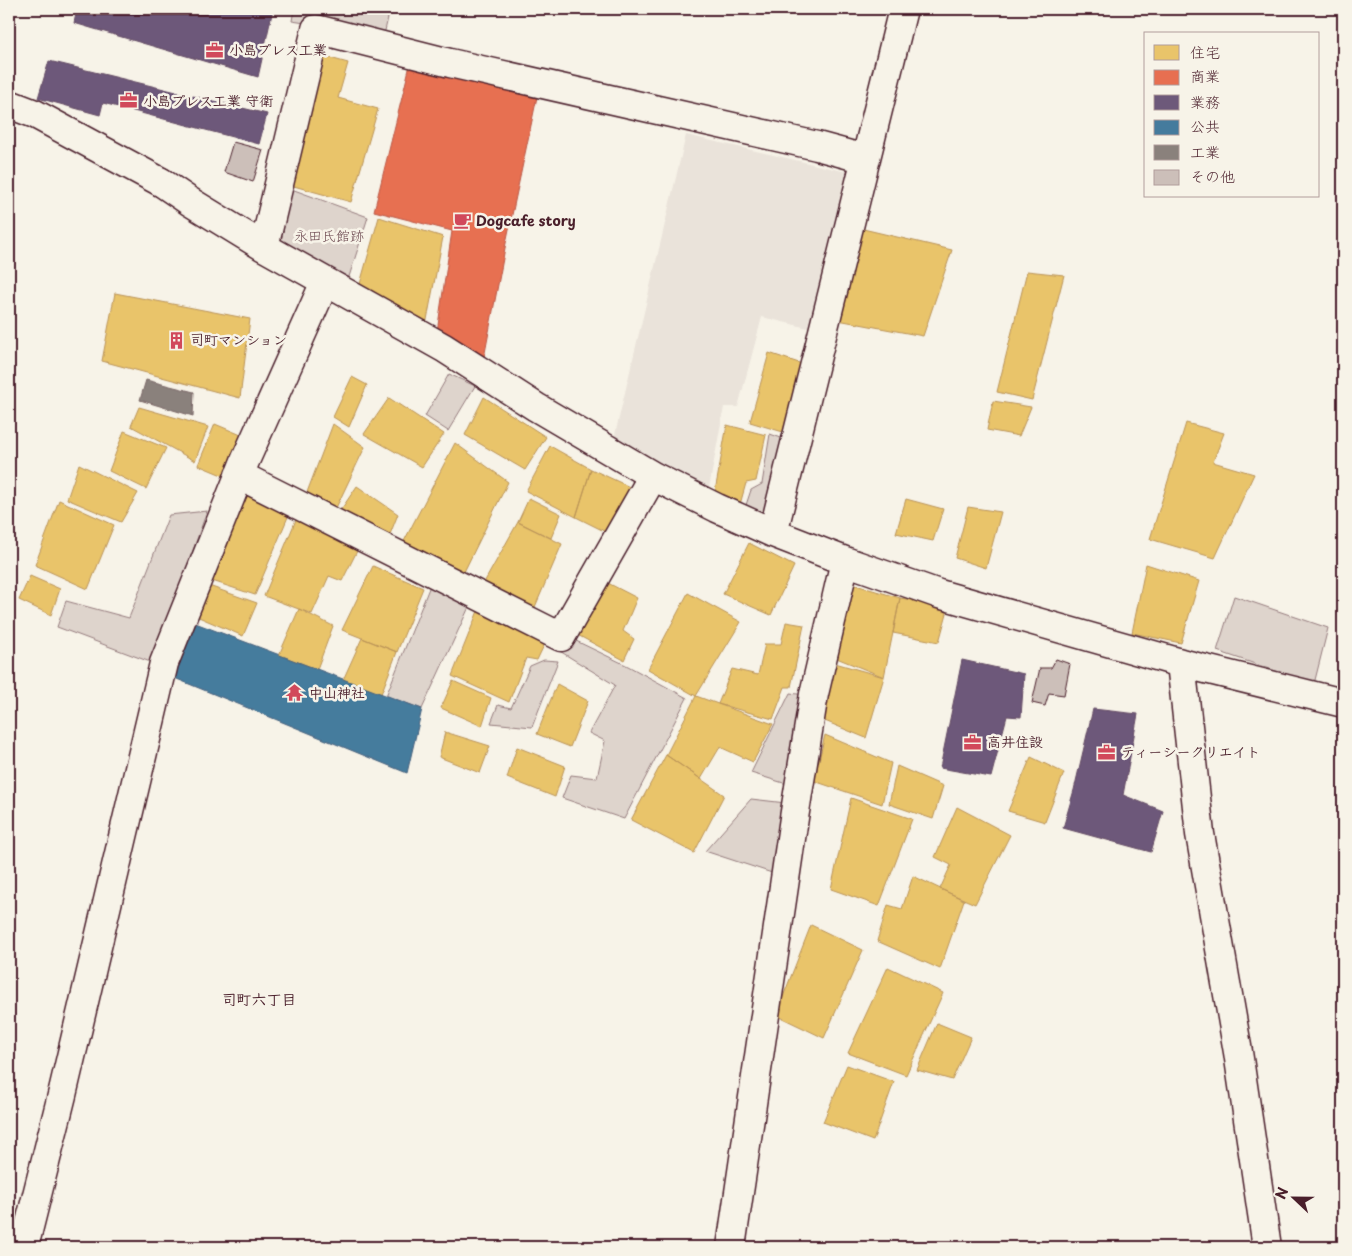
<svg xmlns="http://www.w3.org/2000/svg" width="1352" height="1256" font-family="'Playpen Sans','Klee One',sans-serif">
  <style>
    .built { fill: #eae3da }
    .green { fill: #ded4cc; stroke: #947a7c }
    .homes { fill: #e9c46a; stroke: #b99257 }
    .shops { fill: #e76f51; stroke: #b85746 }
    .offices { fill: #6d597a; stroke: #624862 }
    .public { fill: #457b9d; stroke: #465f7b }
    .industry { fill: #8a817c; stroke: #776464 }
    .building { fill: #ccbfb9; stroke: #4a1f2b }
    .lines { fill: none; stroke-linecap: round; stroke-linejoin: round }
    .street-casing { stroke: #4a1f2b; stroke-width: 31 }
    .secondary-casing { stroke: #4a1f2b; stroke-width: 31 }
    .street { stroke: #f7f3e8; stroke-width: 28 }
    .secondary { stroke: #f7f3e8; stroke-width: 28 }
    .labels { text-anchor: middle; stroke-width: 5; stroke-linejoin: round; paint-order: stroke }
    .poi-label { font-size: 14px; font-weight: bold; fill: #4a1f2b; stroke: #f7f3e8; text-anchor: start }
    .park-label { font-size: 14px; fill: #6f4c53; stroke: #f7f3e8 }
    .neighbourhood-label { font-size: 15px; font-weight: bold; fill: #4a1f2b; stroke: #f7f3e8 }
  </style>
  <rect width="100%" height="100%" fill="#f7f3e8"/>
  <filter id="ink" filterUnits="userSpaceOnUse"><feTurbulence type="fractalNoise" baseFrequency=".02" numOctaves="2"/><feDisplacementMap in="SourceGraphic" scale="10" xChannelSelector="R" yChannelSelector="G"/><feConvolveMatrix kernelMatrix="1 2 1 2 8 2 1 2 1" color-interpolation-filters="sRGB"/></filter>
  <g filter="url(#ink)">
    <path class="built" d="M 686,135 L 847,172 L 812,329 L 762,317 L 738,407 L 724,407 L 709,488 L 613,443 Z"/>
    <path class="green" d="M 294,9 L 390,9 L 384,35 L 292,21 Z
      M 286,187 L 368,217 L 347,283 L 274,239 Z
      M 449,374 L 475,386 L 448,431 L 425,416 Z
      M 770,434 L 784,439 L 765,520 L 744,511 L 751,490 L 762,484 Z
      M 207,511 L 153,663 L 57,627 L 66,601 L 129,618 L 169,515 Z
      M 435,573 L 475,594 L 422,709 L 386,696 Z
      M 1234,596 L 1328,628 L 1314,684 L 1217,651 Z
      M 572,639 L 628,666 L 687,698 L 624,819 L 562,798 L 571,775 L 597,778 L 605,741 L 589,733 L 615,685 L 558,650 Z
      M 544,660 L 558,661 L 532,727 L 491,723 L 498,705 L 511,708 L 530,666 Z
      M 790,693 L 805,695 L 790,785 L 751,773 Z
      M 751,799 L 786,803 L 772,873 L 705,851 Z"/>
    <path class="homes" d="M 319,55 L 348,63 L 338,98 L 378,109 L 351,202 L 283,183 Z
      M 379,217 L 443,237 L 425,330 L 358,291 Z
      M 859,228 L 952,250 L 923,336 L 838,320 Z
      M 1027,271 L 1064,275 L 1032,400 L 997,392 Z
      M 115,293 L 250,319 L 240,398 L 102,361 Z
      M 769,353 L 802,364 L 783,432 L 750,422 Z
      M 352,377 L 367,385 L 349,427 L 333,417 Z
      M 484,397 L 546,437 L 525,470 L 465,435 Z
      M 389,398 L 444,434 L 422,467 L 364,434 Z
      M 993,401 L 1031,407 L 1019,436 L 987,430 Z
      M 139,407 L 208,427 L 195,461 L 131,426 Z
      M 1186,423 L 1224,433 L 1213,462 L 1254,474 L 1215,558 L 1150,539 Z
      M 215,424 L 246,437 L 229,478 L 198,465 Z
      M 333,424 L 365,447 L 335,510 L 306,495 Z
      M 727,425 L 766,435 L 756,481 L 746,483 L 739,508 L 714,497 Z
      M 124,431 L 166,448 L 146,489 L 109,471 Z
      M 455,443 L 508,482 L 461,578 L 400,549 Z
      M 550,446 L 591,469 L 576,517 L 526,491 Z
      M 79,464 L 138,493 L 121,522 L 67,499 Z
      M 591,469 L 634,489 L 606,532 L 576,517 Z
      M 357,486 L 398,514 L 387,542 L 338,514 Z
      M 243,494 L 290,512 L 255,595 L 206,579 Z
      M 529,498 L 561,514 L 551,538 L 518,522 Z
      M 906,499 L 943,509 L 933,541 L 896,533 Z
      M 59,500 L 114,525 L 88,589 L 35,565 Z
      M 968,507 L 1001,512 L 986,568 L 955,558 Z
      M 298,515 L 360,545 L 342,581 L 329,576 L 312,614 L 264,596 Z
      M 518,522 L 562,544 L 532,614 L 481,588 Z
      M 749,543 L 794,566 L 771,615 L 723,594 Z
      M 1146,564 L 1199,581 L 1181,643 L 1132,633 Z
      M 373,566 L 423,588 L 397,652 L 342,630 Z
      M 30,576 L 60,589 L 51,615 L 19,600 Z
      M 602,580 L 637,598 L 623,631 L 634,639 L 624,660 L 572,632 Z
      M 852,584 L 900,598 L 884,677 L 834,657 Z
      M 206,585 L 257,603 L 243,636 L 194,615 Z
      M 688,593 L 741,622 L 696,696 L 648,669 Z
      M 900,598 L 949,606 L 939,642 L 893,633 Z
      M 480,606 L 547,639 L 537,660 L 526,658 L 509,702 L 452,676 Z
      M 299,609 L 333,626 L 317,669 L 279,655 Z
      M 786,622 L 804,625 L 791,687 L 785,687 L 773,719 L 718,704 L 732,669 L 758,675 L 765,644 L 781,644 Z
      M 362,638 L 397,652 L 381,694 L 343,680 Z
      M 835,663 L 884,677 L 866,738 L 820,719 Z
      M 453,681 L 491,698 L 482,726 L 441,708 Z
      M 557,684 L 588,701 L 570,747 L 537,734 Z
      M 696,696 L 773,724 L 753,762 L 720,747 L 701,779 L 666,755 Z
      M 445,732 L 490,746 L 480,773 L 439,757 Z
      M 825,735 L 891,763 L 882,804 L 814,781 Z
      M 517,747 L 565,766 L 555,797 L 507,778 Z
      M 666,755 L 724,795 L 694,853 L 631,820 Z
      M 1031,757 L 1064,773 L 1045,822 L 1008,811 Z
      M 897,766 L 943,786 L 933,819 L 889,804 Z
      M 851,798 L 912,819 L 879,906 L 831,889 Z
      M 957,807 L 1010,835 L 975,904 L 940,889 L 951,865 L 935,857 Z
      M 913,876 L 964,900 L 940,969 L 877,941 L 888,905 L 902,909 Z
      M 811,925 L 863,950 L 824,1038 L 776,1015 Z
      M 888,967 L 943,993 L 906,1075 L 848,1053 Z
      M 937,1023 L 971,1037 L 952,1080 L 917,1070 Z
      M 847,1065 L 894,1082 L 873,1141 L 823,1122 Z"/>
    <path class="shops" d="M 410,65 L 537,97 L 505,248 L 484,358 L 437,332 L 452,231 L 374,211 Z"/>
    <path class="offices" d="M 77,9 L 273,9 L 258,77 L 74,23 Z
      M 49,61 L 267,114 L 259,144 L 103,103 L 100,115 L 38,98 Z
      M 962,660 L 1024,674 L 1021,717 L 1007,716 L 991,777 L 940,768 Z
      M 1093,709 L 1138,714 L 1123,795 L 1163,811 L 1151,852 L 1063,828 L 1074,790 Z"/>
    <path class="public" d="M 190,621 L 422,709 L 407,773 L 172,677 Z"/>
    <path class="industry" d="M 146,380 L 194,392 L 193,416 L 140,400 Z"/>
    <path class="building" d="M 233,142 L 263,150 L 253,182 L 224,172 Z
      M 1056,659 L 1070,664 L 1064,695 L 1049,693 L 1045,706 L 1032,703 L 1040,668 L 1051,668 Z"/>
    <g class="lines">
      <defs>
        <path id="street" d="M 161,182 L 189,201 L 264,247 L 444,348 L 536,407 L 653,476 L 717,508 L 773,533 L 845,561 L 939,594 L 1181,663 L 1343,703
          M 264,247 L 316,29 L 450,63 L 817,146 L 865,159
          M 239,475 L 561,637 L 653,476
          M 773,533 L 903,9
          M 1181,663 L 1200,834 L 1238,1052 L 1267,1247
          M 24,1247 L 62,1095 L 164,663 L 245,461 L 325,282
          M 731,1247 L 794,818 L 814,694 L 845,561"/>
        <path id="secondary" d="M 9,104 L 35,114 L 161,182"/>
      </defs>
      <use href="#street" class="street-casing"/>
      <use href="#secondary" class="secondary-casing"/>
      <use href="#street" class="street"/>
      <use href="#secondary" class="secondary"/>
    </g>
  </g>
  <defs>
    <symbol id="office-bare" viewBox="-9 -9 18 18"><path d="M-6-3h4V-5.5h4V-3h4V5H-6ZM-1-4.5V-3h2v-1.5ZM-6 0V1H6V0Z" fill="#d1495b" stroke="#f7f3e8" stroke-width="2.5" paint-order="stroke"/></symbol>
    <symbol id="cafe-bare" viewBox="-9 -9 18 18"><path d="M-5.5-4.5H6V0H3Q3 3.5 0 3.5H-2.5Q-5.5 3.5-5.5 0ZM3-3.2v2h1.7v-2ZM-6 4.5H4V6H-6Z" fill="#d1495b" stroke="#f7f3e8" stroke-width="2.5" paint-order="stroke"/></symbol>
    <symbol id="building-bare" viewBox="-9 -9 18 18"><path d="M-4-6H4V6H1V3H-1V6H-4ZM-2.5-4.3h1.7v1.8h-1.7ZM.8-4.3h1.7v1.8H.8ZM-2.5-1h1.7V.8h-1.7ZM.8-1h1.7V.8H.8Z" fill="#d1495b" stroke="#f7f3e8" stroke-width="2.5" paint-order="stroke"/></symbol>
    <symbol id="temple-bare" viewBox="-9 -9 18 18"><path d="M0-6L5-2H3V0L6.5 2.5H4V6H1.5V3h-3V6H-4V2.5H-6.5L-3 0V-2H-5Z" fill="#d1495b" stroke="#f7f3e8" stroke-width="2.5" paint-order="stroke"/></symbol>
  </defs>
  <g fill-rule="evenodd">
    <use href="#office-bare" x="202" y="38" width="25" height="25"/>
    <use href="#office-bare" x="116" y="88" width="25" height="25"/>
    <use href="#cafe-bare" x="450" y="208" width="25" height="25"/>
    <use href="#building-bare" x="164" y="328" width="25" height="25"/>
    <use href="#temple-bare" x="282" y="680" width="25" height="25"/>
    <use href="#office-bare" x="960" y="730" width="25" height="25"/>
    <use href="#office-bare" x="1094" y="740" width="25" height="25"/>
  </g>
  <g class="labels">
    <g class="poi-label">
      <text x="229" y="55">小島プレス工業</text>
      <text x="143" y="106">小島プレス工業 守衛</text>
      <text x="476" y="226">Dogcafe story</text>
      <text x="190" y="345">司町マンション</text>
      <text x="309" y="698">中山神社</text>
      <text x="987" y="747">高井住設</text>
      <text x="1121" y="757">ティーシークリエイト</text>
    </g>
    <g class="park-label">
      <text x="329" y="241">永田氏館跡</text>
    </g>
    <g class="neighbourhood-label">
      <text x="259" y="1005">司町六丁目</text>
    </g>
  </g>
  <rect width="1352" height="1256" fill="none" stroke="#f7f3e8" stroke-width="30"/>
  <rect x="15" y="15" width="1322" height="1226" fill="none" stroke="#4a1f2b" stroke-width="2" filter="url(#ink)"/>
  <rect x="1144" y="32" width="175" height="165" fill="#f7f3e8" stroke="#b29e9c"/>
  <rect x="1154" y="45" width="25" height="15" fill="#e9c46a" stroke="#b29e9c"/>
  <text x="1190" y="58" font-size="15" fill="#4a1f2b">住宅</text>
  <rect x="1154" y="70" width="25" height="15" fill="#e76f51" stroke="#b29e9c"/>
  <text x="1190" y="82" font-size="15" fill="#4a1f2b">商業</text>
  <rect x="1154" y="95" width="25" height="15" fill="#6d597a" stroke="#b29e9c"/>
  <text x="1190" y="108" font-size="15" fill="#4a1f2b">業務</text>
  <rect x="1154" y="120" width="25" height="15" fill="#457b9d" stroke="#b29e9c"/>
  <text x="1190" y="132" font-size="15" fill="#4a1f2b">公共</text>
  <rect x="1154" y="145" width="25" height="15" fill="#8a817c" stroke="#b29e9c"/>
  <text x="1190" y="158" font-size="15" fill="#4a1f2b">工業</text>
  <rect x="1154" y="170" width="25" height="15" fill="#ccbfb9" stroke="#b29e9c"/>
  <text x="1190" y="182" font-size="15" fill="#4a1f2b">その他</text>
  <g transform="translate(1294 1198) rotate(292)" stroke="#f7f3e8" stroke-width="4" paint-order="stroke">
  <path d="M0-4L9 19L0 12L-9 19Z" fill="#4a1f2b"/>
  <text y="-8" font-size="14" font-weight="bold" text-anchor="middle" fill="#4a1f2b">N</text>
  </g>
</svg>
